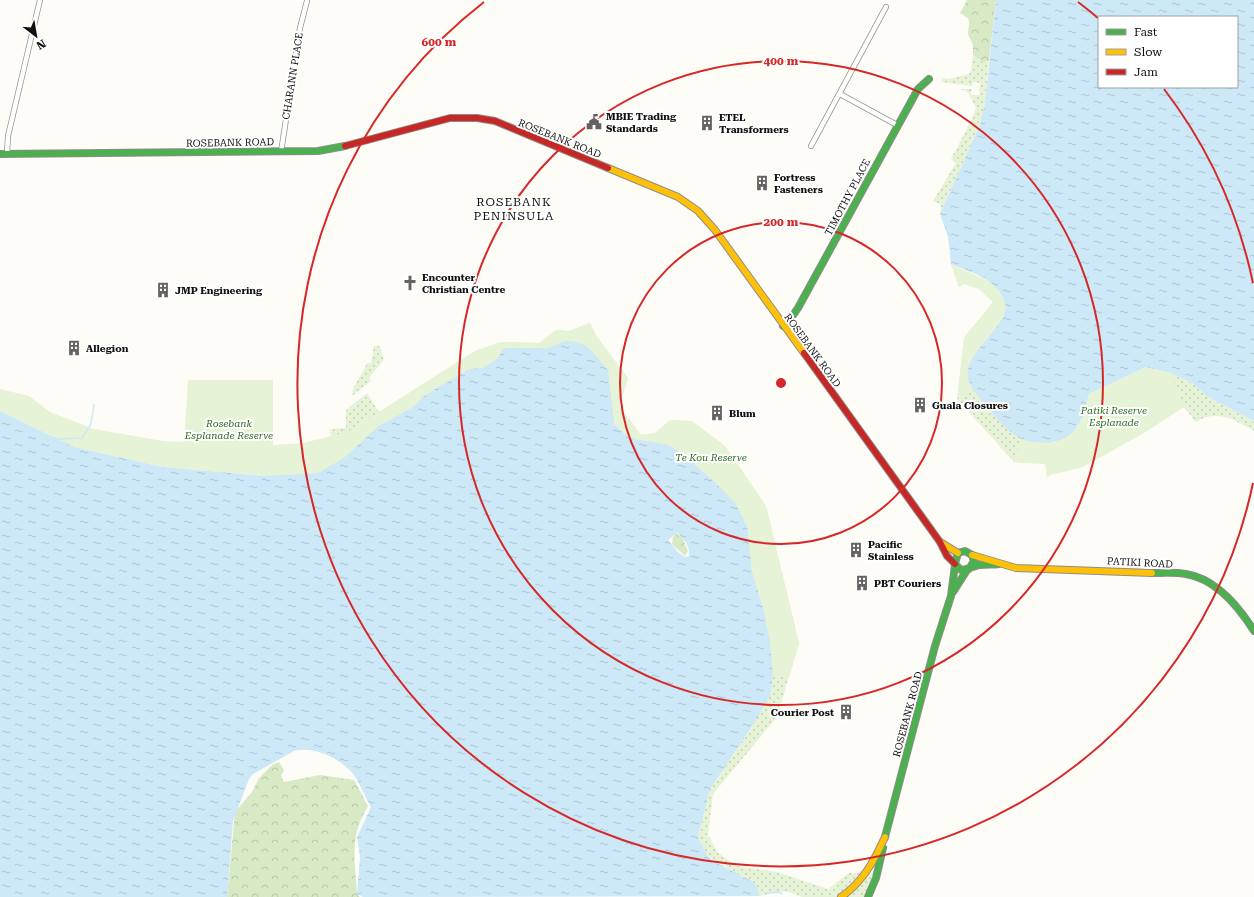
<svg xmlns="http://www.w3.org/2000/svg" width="1254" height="897" font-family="'Roboto Serif',serif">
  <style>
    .grass { fill: url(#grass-dots) }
    .forest { fill: url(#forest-crowns) }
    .park { fill: #e7f3d7 }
    .water { fill: url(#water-ripples); fill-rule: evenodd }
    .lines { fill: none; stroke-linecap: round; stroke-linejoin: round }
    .stream { stroke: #cde8f7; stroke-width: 1.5 }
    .street-casing { stroke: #979795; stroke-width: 6 }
    .fast-casing { stroke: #8e8d8b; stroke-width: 8 }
    .slow-casing { stroke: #8e8d8b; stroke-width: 8 }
    .jam-casing { stroke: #8e8d8b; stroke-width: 8 }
    .street { stroke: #fffffe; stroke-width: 4.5 }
    .fast { stroke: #4caf50; stroke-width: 6 }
    .slow { stroke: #ffc107; stroke-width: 6 }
    .jam { stroke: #c62828; stroke-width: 6 }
    .ring { fill: none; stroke: #d62828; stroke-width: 2 }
    .labels { text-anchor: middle; stroke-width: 4; stroke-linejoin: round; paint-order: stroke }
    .street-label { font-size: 10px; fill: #111; stroke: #fff }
    .poi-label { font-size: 10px; font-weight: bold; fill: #111; stroke: #fff; text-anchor: start }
    .park-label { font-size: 10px; font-style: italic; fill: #2f6b1f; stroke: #fff }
    .quarter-label { font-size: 12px; letter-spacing: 1px; fill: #111; stroke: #fff }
    .centre { fill: #d62828; stroke: #fff; stroke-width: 2 }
    .ring-label { font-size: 12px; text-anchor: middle; font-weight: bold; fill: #d62828; stroke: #fff; stroke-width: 4; stroke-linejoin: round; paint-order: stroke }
  </style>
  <defs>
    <pattern id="grass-dots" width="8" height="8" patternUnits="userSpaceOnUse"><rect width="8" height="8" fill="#e7f3d7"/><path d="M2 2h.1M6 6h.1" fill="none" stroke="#c5cfb8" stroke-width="1.8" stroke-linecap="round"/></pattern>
    <pattern id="forest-crowns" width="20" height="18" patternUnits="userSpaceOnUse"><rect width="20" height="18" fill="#d8eac5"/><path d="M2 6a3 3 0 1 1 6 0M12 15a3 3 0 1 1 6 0" fill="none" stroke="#b8c8a8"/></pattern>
    <pattern id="water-ripples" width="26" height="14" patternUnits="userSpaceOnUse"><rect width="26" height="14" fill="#cde8f7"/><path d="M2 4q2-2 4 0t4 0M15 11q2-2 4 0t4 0" fill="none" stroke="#afc6d3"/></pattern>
  </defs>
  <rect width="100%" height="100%" fill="#fdfcf7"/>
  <path class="grass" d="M 973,55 L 983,62 L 989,61 L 985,103 L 980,125 L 940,214 L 941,205 L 933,201 L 956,163 L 951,159 L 971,121 L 976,108 L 968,92 L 960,89 L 972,89 L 971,95 L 979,95 L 980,83 L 973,82 L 972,86 L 942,82 L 942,78 L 949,79 L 969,74 L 971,70 Z
    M 951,264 L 1005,301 L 983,343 L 969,381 L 989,412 L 1052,443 L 1058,442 L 1171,373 L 1192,383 L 1208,397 L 1254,421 L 1254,431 C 1236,420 1216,409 1196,422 L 1184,407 L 1175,403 L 1045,464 L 1014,462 L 957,399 L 964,338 L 993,302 L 979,289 L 964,284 L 959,287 Z
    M 590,323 L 597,337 L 628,378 L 619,406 L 641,435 L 655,433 L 670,420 L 692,421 L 725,446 L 766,506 L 799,643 L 777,717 L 713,794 L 708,835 L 718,853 L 737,866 L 777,872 L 828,889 L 850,872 L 852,874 L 861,871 L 864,872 L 852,886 L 837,896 L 838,897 L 802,897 L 785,891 L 760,896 L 754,883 L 708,857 L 698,837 L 710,789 L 757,719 L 770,695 L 773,673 L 770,642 L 664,444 L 629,438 L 284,475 L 263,476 L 332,444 L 330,429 L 346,428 L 346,410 L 367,393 L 379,412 L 475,351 L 501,342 L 539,343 L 556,330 L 569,331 Z
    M 374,346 L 380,346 L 384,360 L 369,378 L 371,381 L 352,396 C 353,383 363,375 367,363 L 371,363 Z
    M 874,870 L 865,897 L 846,897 Z"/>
  <path class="forest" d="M 967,0 L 996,0 L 989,61 L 983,62 L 973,55 L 973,45 L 968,34 L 969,23 L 968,18 L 960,13 Z
    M 676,534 L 682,537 L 688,551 L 685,556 L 672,544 L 673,537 Z
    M 279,762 L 284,770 L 281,776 L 284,782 L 320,775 L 354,780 L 368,806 C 349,837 355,860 357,894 L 360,897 L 227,897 L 235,812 L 252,792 L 259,778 L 272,765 Z"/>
  <path class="park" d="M 951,264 L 993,283 L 1005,301 L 1007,308 L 1005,316 L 983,343 L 969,381 L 972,386 L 957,399 L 964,338 L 993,302 L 979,289 L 964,284 L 959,287 Z
    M 590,323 L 597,337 L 628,378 L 619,406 L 641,435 L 655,433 L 670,420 L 692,421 L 725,446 L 766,506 L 799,643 L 789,678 L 773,673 L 770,642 L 763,608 L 752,572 L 747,526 L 664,444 L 629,438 L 614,424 L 608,370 L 591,350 L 582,344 L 571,341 L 562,342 L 549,348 L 504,348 L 497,359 L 483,368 L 470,369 L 436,388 L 423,397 L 415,406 L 379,426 L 344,458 L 318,473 L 263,476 L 163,467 L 74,447 L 0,411 L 0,389 L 29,396 L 50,412 L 94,429 L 163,441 L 184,442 L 188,380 L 273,380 L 273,445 L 303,443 L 347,432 L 475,351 L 501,342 L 539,343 L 556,330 L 569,331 Z
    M 1146,367 L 1171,373 L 1184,407 L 1144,433 L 1083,467 L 1050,475 L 1047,478 L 1045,464 L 1014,462 L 1021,439 L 1052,443 L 1077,427 L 1089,394 Z"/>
  <path class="water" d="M 996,0 L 1254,0 L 1254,421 L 1208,397 L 1192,383 L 1171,373 L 1146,367 L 1089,394 C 1085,405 1082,424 1073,432 C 1059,445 1039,445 1022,439 C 1008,435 975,395 969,382 C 958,355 1013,323 1005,303 C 997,278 972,273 951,264 L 948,237 L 940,214 L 980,125 L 985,103 ZM 1099,17 L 1237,17 L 1237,87 L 1099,87 Z
    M 571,341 L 582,344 L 591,350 L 608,370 L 614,424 L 629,438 L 664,444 L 674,448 L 713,480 L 736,504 L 747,526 L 752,572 L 763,608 L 770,642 L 773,673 L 772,684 L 770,695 L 757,719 L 710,789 L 698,837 L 708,857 L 713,861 L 755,883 L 760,896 L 363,897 L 357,894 L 360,857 L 357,837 L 371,807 C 365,797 360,783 353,774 C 340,758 314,746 294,751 L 253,774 L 249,779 L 233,821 L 227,897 L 0,897 L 0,411 L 74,447 L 163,467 L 263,476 L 318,473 L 344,458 L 379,426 L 415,406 L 423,397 L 436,388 L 470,369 L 483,368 L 497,359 L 504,348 L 549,348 L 562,342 ZM 677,533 C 684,538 690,547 689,556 L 685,557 L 679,553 L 668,540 Z"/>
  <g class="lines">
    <path class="stream" d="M 57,439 L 82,438 L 91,424 L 94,405
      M 765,893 L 778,892 L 782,894"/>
    <defs>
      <path id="street" d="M 840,94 L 897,125
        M 811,146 L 886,7
        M 281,152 L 300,28 L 307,1
        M 7,154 L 8,136 L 40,0"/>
      <path id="fast" d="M 0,154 L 318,151 L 345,146
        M 783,326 L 789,321 L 798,308 L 918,89 L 929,79
        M 969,569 L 974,561 L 972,555 L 965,551 L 958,553 L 955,564 L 961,570 C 968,570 973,566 979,565 C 986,564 993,565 999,564
        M 1152,573 C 1163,573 1175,572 1186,574 C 1216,579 1239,607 1254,631
        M 953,592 L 967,570
        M 885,837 L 935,646 L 951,596 L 955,565
        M 868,897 L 876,878 L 883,848"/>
      <path id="slow" d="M 608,168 L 678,197 L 698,211 L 715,230 L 804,353
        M 940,542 L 958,553
        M 972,555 L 1016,568 L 1152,573
        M 841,897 C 863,882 874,861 885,837"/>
      <path id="jam" d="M 345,146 L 450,118 L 477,118 L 495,121 L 608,168
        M 804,353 L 940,542 L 947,556 L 955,564"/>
    </defs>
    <use href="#street" class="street-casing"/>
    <use href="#fast" class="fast-casing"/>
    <use href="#slow" class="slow-casing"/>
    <use href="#jam" class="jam-casing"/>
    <use href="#street" class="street"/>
    <use href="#fast" class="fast"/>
    <use href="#slow" class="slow"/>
    <use href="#jam" class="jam"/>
  </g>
  <g class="ring">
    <circle cx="781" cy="383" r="161"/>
    <circle cx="781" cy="383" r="322"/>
    <path d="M1253 483A483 483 0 1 1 484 2M1078 2A483 483 0 0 1 1098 18M1164 89A483 483 0 0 1 1253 283"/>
  </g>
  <defs>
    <symbol id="civic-bare" viewBox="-9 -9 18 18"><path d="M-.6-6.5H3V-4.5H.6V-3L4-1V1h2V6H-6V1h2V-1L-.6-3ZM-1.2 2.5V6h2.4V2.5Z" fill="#646362" stroke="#fff" stroke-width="2.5" paint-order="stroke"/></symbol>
    <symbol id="building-bare" viewBox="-9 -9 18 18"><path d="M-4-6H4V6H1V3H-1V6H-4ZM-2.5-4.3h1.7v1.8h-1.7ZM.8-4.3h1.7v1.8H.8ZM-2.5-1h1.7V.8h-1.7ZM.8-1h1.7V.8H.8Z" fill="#646362" stroke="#fff" stroke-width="2.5" paint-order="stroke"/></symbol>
    <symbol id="church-bare" viewBox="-9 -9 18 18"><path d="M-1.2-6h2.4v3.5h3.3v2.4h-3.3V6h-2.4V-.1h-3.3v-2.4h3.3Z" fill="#646362" stroke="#fff" stroke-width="2.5" paint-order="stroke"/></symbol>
  </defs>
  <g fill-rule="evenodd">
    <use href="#civic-bare" x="583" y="111" width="22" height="22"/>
    <use href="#building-bare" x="696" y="112" width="22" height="22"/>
    <use href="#building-bare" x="751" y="172" width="22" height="22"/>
    <use href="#church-bare" x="399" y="272" width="22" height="22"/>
    <use href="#building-bare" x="152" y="279" width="22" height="22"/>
    <use href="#building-bare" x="63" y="337" width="22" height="22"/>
    <use href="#building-bare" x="909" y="394" width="22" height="22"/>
    <use href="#building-bare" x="706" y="402" width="22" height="22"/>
    <use href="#building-bare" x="845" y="539" width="22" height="22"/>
    <use href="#building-bare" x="851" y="572" width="22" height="22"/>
    <use href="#building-bare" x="835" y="701" width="22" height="22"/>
  </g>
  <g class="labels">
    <g class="street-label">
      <text transform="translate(292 76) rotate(-81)" y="4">CHARANN PLACE</text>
      <text transform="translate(560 138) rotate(22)" y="4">ROSEBANK ROAD</text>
      <text transform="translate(230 142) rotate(-1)" y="4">ROSEBANK ROAD</text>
      <text transform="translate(847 197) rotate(-62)" y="4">TIMOTHY PLACE</text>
      <text transform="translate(813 350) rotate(54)" y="4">ROSEBANK ROAD</text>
      <text transform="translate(1140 562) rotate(3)" y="4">PATIKI ROAD</text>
      <text transform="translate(907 714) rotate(-75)" y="4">ROSEBANK ROAD</text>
    </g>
    <g class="poi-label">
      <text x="606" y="120">MBIE Trading<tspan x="606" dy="12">Standards</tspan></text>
      <text x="719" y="121">ETEL<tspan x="719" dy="12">Transformers</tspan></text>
      <text x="774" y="181">Fortress<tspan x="774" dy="12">Fasteners</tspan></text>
      <text x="422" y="281">Encounter<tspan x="422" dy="12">Christian Centre</tspan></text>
      <text x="175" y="294">JMP Engineering</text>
      <text x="86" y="352">Allegion</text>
      <text x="932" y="409">Guala Closures</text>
      <text x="729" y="417">Blum</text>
      <text x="868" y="548">Pacific<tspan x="868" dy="12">Stainless</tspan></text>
      <text x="874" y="587">PBT Couriers</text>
      <text x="834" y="716" text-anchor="end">Courier Post</text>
    </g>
    <g class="park-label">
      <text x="1114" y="414">Patiki Reserve<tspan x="1114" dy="12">Esplanade</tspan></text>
      <text x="229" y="427">Rosebank<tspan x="229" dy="12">Esplanade Reserve</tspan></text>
      <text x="711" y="461">Te Kou Reserve</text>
    </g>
    <g class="quarter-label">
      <text x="514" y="206">ROSEBANK<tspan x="514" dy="14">PENINSULA</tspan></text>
    </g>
  </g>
  <circle cx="781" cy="383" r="6" class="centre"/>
  <g class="ring-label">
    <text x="439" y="46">600 m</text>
    <text x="781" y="65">400 m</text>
    <text x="781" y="226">200 m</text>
  </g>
  <rect x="1098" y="16" width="140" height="72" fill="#ffffff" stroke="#a0a0a0"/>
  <rect x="1106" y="29" width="20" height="6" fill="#4caf50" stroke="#a0a0a0"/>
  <text x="1134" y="36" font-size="12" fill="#111111">Fast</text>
  <rect x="1106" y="49" width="20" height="6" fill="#ffc107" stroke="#a0a0a0"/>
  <text x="1134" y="56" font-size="12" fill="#111111">Slow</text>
  <rect x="1106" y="69" width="20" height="6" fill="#c62828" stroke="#a0a0a0"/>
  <text x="1134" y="76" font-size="12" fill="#111111">Jam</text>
  <g transform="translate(36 36) rotate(149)" stroke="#ffffff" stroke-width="3" paint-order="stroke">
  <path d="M0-3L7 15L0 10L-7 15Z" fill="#111111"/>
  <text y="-6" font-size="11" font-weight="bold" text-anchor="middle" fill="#111111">N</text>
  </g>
</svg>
